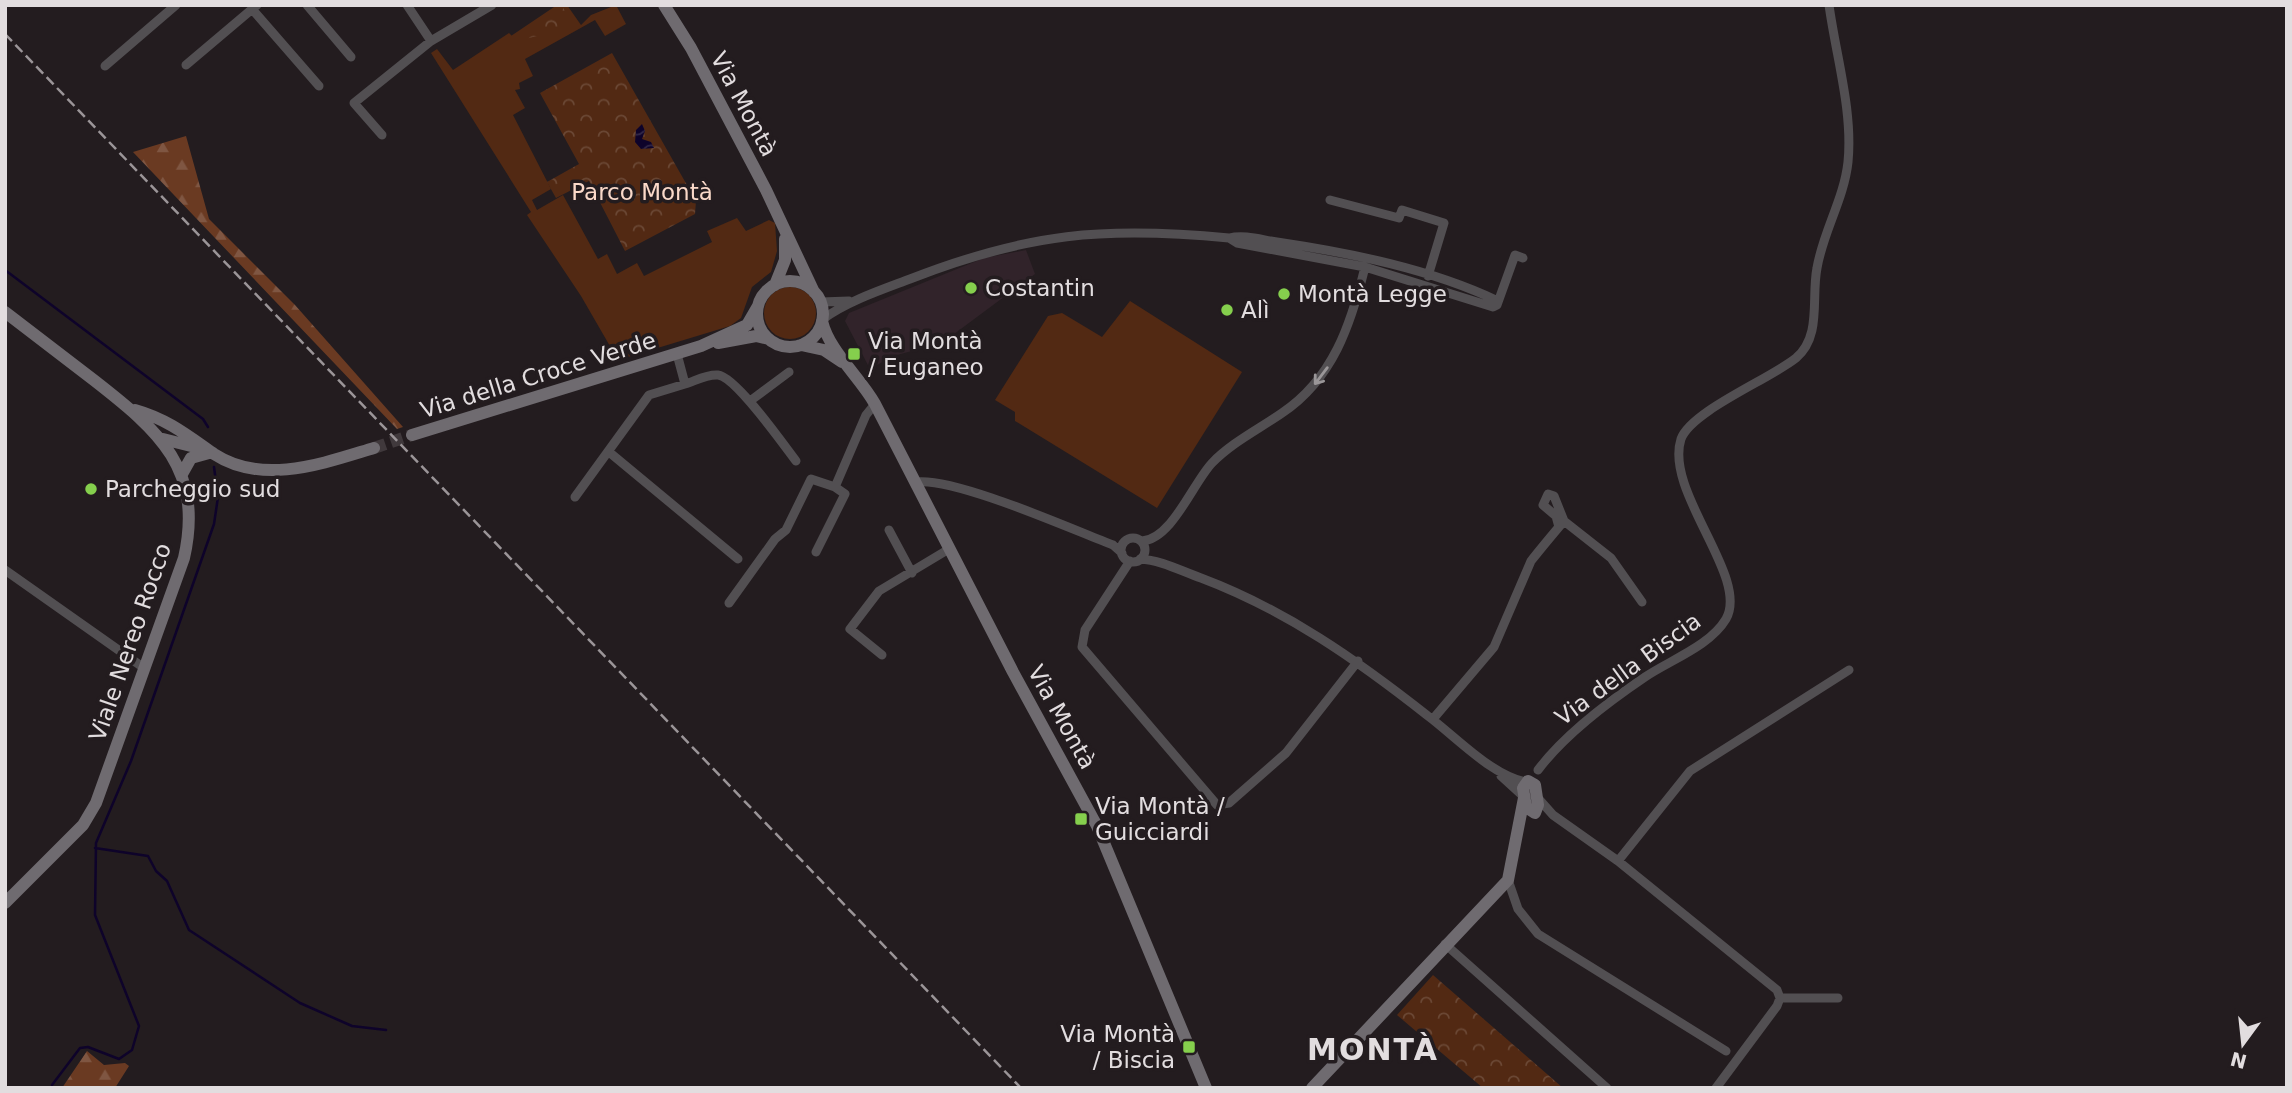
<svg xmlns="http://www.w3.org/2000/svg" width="2292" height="1093" font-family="'DejaVu Sans',sans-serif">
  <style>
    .built { fill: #31232a }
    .green { fill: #522913 }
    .forest { fill: url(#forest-firs) }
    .park { fill: url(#park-crowns) }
    .water { fill: url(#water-waves) }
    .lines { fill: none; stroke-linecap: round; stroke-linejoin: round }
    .stream { stroke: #0e032a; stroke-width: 2.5 }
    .secondary-tunnel { stroke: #40393c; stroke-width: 12; stroke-dasharray: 12 6; stroke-linecap: butt }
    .street { stroke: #524f52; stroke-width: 9 }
    .secondary { stroke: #6f6b70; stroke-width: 12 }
    .rail { stroke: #9b9598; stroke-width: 2.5; stroke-dasharray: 10 5; stroke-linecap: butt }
    .oneway { stroke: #9a9698 }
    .poi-dot { fill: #85cf4d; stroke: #231c1f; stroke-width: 2.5 }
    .labels { text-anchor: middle; stroke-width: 7; stroke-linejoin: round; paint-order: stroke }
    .street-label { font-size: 23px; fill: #e2dddf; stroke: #231c1f }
    .park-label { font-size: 23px; fill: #fad9c9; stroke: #231c1f }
    .poi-label { font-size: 23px; fill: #e2dddf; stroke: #231c1f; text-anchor: start }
    .district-label { font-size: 30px; font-weight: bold; letter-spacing: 2px; fill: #e2dddf; stroke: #231c1f }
  </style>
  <defs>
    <pattern id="forest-firs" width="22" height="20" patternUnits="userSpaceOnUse" patternTransform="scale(1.75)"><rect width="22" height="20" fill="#6a3a22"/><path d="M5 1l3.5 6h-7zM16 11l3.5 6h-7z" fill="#7f5642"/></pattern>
    <pattern id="park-crowns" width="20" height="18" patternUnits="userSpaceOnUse" patternTransform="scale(1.75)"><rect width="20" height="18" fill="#522913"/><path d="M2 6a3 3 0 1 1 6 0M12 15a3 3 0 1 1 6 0" fill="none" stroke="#6b4835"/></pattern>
    <pattern id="water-waves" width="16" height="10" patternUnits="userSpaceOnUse" patternTransform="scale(1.75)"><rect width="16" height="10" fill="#0e032a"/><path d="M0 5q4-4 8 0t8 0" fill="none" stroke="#312748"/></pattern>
  </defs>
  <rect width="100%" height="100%" fill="#231c1f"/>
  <path class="built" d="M 1026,250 L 1035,274 L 942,343 L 893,356 L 870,369 L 845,321 L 849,313 L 984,258 Z"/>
  <path class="green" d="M 558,5 L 567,5 L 581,25 L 591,15 L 616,5 L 626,24 L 605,36 L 595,20 L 525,59 L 533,76 L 519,83 L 520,89 L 515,90 L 525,108 L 513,115 L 551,189 L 532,200 L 537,210 L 563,195 L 598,259 L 607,254 L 617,274 L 637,263 L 644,276 L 712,242 L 707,231 L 737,218 L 746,231 L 769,220 L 775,223 L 777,251 L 771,272 L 752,287 L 741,318 L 730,326 L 618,360 L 581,296 L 527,215 L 531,212 L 431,53 L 437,49 L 453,70 L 509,33 L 513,37 Z
    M764 313a26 26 0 1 1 52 0a26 26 0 1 1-52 0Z
    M 1130,301 L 1242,372 L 1157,508 L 1015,421 L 1015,412 L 995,400 L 1048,316 L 1062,313 L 1102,337 Z"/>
  <path class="forest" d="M 186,136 L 209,219 L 295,305 L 403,427 L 397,429 L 133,152 Z
    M 87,1051 L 104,1065 L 125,1063 L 129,1066 L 115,1088 L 62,1088 Z"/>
  <path class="park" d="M 557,5 L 561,5 L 576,27 L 516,41 L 511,36 Z
    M 612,53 L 696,201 L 695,214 L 625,251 L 589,181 L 556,198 L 547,182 L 579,164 L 540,93 Z
    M 1433,975 L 1563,1088 L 1483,1088 L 1397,1015 Z"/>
  <path class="water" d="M 642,124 L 645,131 L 642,139 L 651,142 L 654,148 L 641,149 L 635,142 L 636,130 Z"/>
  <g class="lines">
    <path class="stream" d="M 5,270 L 203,419 L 208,427
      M 95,848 L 148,856 L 156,871 L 167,881 L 189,930 L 300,1003 L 352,1026 L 386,1030
      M 52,1085 L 80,1048 L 88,1047 L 119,1059 L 132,1050 L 139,1026 L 95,915 L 96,843 L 131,761 L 214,524 L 218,497 L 214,467"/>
    <path class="secondary-tunnel" d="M 374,448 L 412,435"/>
    <path class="street" d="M 307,5 L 351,57
      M 407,5 L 431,41
      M 252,9 L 319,86
      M 186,65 L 257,5
      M 105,66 L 176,5
      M 382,135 L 354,103 L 431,41 L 492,5
      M 1330,200 L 1399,218 L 1402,210 L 1444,223 L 1428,276
      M 1229,238 L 1237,243 L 1365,267 L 1493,307 L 1497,305 L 1515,255 L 1523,258
      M 821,302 L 849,301
      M 823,319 C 848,301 881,290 910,279 C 1028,233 1104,226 1229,238 C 1245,234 1262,240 1277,242 C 1351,253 1431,269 1498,301
      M 677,354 L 685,384 C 695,381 707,374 718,375 C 736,377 783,444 796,461
      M 750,401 L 789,372
      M 609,452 L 738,559
      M 916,482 C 955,477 1071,529 1113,545 L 1122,553
      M 575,497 L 649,395 L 685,384
      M 1564,521 L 1611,558 L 1642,602
      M 889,530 L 912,573
      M1121 550a12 12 0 1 1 24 0a12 12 0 1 1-24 0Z
      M 1142,541 C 1172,539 1193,483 1212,463 C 1231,443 1259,429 1282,413 C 1333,379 1351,324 1365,267
      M 816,552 L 845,494 L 835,487
      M 1140,559 C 1161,560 1181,571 1201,578 C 1286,610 1357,660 1428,716 C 1456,737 1490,774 1525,782
      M 1130,561 L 1085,630 L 1082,647 L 1217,805 L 1229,803 L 1286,753 L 1358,661
      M 5,570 L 144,668
      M 729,603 L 775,539 L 786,530 L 811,479 L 835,487 L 866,415 L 875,404
      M 882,655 L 850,629 L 879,591 L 949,549
      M 1433,719 L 1494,647 L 1531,561 C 1542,547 1553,534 1564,521 L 1554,496 L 1548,494 L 1543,505 L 1556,516 L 1559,527
      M 1538,770 C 1565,734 1608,702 1645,677 C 1670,660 1710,646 1726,619 C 1750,577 1664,492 1681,439 C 1691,411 1770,379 1796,358 C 1822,336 1811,298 1817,268 C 1823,232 1844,199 1848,162 C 1853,111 1836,56 1829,5
      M 1501,776 L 1524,797
      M 1537,797 L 1553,815 L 1618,861 L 1777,990 L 1780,998
      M 1618,861 L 1690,771 L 1849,670
      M 1508,880 L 1518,909 L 1538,934 L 1726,1051
      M 1445,944 L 1607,1088
      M 1780,998 L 1838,998
      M 1716,1088 L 1777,1006 L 1780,998"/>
    <path class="secondary" d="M 664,5 L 691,48 L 766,190 L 814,292
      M757 314a33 33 0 1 1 66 0a33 33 0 1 1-66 0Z
      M 775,285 L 785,260 L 785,239
      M 5,312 C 35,335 65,358 95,381 C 159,431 204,469 184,558 L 96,803 L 83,825 L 5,903
      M 822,321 C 829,351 860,377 875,404 L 1013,672 L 1097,826 L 1206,1088
      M 718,343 L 756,336 L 769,339
      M 801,345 L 824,350 L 842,362
      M 135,410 C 167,419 187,435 214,454 C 263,486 324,463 374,448
      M 412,435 L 701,346 L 747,325 L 758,306
      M 163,439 L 199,448
      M 182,474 L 191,458 L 209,453
      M 1528,781 L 1535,785 L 1538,805 L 1535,813 L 1526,807 L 1523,788 Z
      M 1312,1088 L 1508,880 L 1524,798"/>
    <path class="rail" d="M 5,34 L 1021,1088"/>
  </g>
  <defs><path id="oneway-shaft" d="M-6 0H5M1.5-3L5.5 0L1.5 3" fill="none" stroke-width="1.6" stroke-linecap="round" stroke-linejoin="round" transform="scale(1.75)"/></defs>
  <use class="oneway" href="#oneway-shaft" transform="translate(1321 376) rotate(127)"/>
  <g class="poi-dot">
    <circle cx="971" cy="288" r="7"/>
    <circle cx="1284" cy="294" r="7"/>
    <circle cx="1227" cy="310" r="7"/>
    <rect x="847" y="347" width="14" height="14" rx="3.5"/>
    <circle cx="91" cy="489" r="7"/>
    <rect x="1074" y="812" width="14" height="14" rx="3.5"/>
    <rect x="1182" y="1040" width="14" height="14" rx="3.5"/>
  </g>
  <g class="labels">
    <g class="street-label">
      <text transform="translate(744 104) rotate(62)" y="8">Via Montà</text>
      <text transform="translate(538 375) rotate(-17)" y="8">Via della Croce Verde</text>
      <text transform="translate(130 642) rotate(-71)" y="8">Viale Nereo Rocco</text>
      <text transform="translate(1628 669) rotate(-36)" y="8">Via della Biscia</text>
      <text transform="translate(1062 717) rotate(61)" y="8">Via Montà</text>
    </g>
    <g class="park-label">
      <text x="642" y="200">Parco Montà</text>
    </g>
    <g class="poi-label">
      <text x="985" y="296">Costantin</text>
      <text x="1298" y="302">Montà Legge</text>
      <text x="1241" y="318">Alì</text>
      <text x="868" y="349">Via Montà<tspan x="868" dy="26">/ Euganeo</tspan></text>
      <text x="105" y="497">Parcheggio sud</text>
      <text x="1095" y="814">Via Montà /<tspan x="1095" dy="26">Guicciardi</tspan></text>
      <text x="1175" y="1042" text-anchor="end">Via Montà<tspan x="1175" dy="26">/ Biscia</tspan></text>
    </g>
    <g class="district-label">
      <text x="1373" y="1060">MONTÀ</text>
    </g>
  </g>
  <rect width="2292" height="1093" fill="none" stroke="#e2dddf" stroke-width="14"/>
  <g transform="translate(2243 1044) rotate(195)" stroke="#231c1f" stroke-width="5" paint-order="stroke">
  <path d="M0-5L12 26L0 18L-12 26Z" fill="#e2dddf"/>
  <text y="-10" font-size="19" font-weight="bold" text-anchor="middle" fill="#e2dddf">N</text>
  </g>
</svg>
